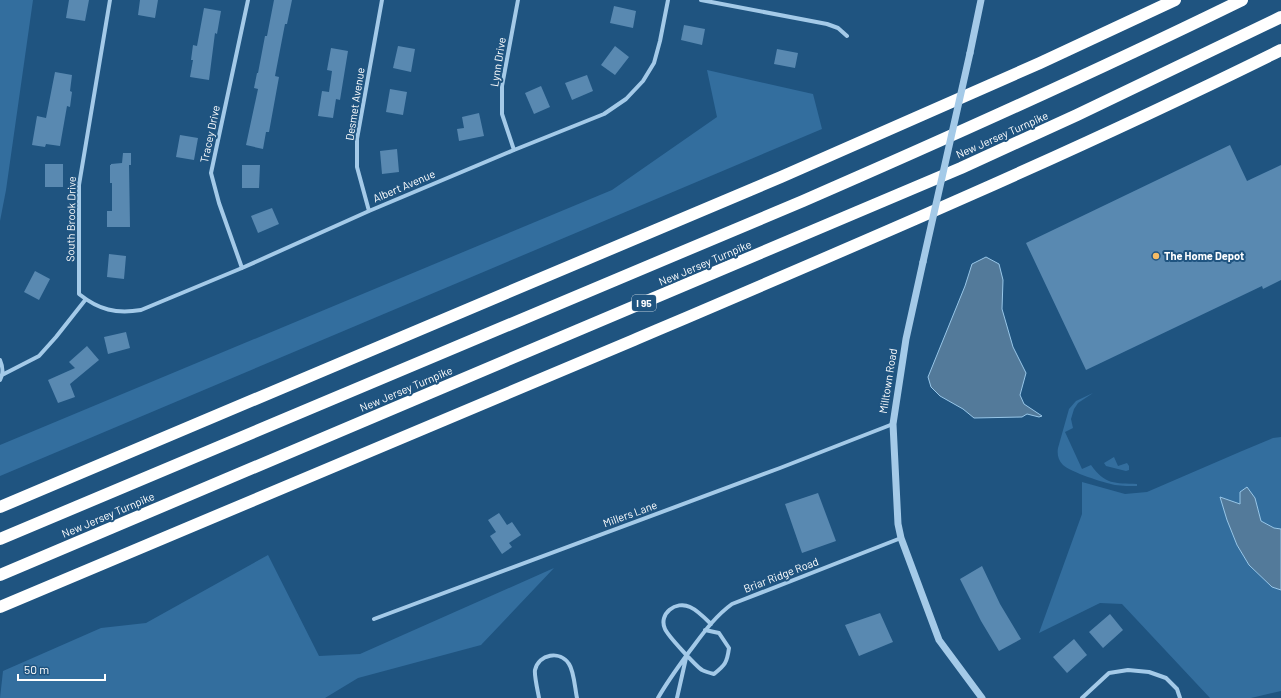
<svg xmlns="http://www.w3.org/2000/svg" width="1281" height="698" font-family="Barlow,sans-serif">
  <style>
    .green { fill: #336e9e }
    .water { fill: #537a9a; stroke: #98c7e9 }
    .building { fill: #5989b1 }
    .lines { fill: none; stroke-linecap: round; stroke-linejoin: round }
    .minor { stroke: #a4cae8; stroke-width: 4 }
    .tertiary { stroke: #a4cae8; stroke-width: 7 }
    .motorway { stroke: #fff; stroke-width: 12 }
    .tertiary-bridge { stroke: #a4cae8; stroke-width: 7 }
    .poi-dot { fill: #f6bc64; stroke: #1f5480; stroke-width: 1.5 }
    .labels { text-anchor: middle; stroke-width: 4; stroke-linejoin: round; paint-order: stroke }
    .shield { fill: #1f5480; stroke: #bcccd9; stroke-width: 1 }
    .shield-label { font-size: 10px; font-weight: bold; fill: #fff }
    .street-label { font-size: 11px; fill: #fff; stroke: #1f5480 }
    .poi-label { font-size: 11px; font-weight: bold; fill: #fff; stroke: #1f5480; text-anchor: start }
  </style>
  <rect width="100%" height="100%" fill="#1f5480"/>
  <path class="green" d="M 0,0 L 33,0 L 6,190 L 0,221 Z
    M 707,70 L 813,94 L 822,129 L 0,476 L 0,445 L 612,190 L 717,117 Z
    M 1093,393 L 1078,403 L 1074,409 L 1071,419 L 1073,428 L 1065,432 L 1082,469 L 1091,465 C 1105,485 1115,483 1137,484 L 1137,486 C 1130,486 1122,486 1115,485 C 1105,483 1070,472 1063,465 C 1058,460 1057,454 1058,448 L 1069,409 L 1076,401 Z
    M 1281,437 L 1281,529 L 1274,528 L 1261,521 L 1255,498 L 1240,504 L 1220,497 L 1227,520 L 1237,545 L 1249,565 L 1272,587 L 1281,590 L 1281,691 L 1251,698 L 1210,698 L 1122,604 L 1100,603 L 1039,633 L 1082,514 L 1082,482 L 1125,494 L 1147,492 L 1242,451 L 1273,438 Z
    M 1114,457 L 1118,466 L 1127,463 L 1129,466 L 1129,470 L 1126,471 L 1106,466 L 1104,463 Z
    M 268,555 L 319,656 L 360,654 L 554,568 L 481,645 L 358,678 L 325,698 L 0,698 L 3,671 L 101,628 L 146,623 Z"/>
  <path class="water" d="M 986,257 L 999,264 L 1003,280 L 1002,309 L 1013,347 L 1026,373 L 1020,395 L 1024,404 L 1042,416 L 1039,417 L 1027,414 L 1022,417 L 974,418 L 963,409 L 940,396 L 931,387 L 928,377 L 965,286 L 972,264 Z
    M 1247,487 L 1255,498 L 1261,521 L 1274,528 L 1281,529 L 1281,590 L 1272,587 L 1249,565 L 1237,545 L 1227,520 L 1220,497 L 1240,504 L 1240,492 Z"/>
  <path class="building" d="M 69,0 L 89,0 L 85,21 L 66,18 Z
    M 140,0 L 158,0 L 155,18 L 138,15 Z
    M 274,0 L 292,0 L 287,24 L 285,24 L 275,76 L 279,77 L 269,132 L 266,132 L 263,149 L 246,145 L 258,89 L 254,88 L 257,73 L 258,73 L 265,36 L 267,36 Z
    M 614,6 L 636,11 L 633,28 L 610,23 Z
    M 204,8 L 221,11 L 217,34 L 215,33 L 209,80 L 190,77 L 193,60 L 191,60 L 193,45 L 197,46 Z
    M 684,25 L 705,29 L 702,45 L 681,40 Z
    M 398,46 L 415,49 L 411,72 L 393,68 Z
    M 615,46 L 629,57 L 615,75 L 601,65 Z
    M 331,48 L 348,51 L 340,100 L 336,99 L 333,118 L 318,116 L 322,91 L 329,92 L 332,71 L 327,70 Z
    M 777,49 L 798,53 L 795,68 L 774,64 Z
    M 55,72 L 72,75 L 70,91 L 72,92 L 70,107 L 67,106 L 60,146 L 46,144 L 45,147 L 32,145 L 37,116 L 46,118 Z
    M 587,75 L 593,91 L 572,100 L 565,83 Z
    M 541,86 L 550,107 L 534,114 L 525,93 Z
    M 390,89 L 407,92 L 403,115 L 386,112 Z
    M 479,113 L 484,136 L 459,141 L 457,129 L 464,128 L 462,117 Z
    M 180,135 L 198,138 L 194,160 L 176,157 Z
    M 1230,145 L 1247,181 L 1281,165 L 1281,280 L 1263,289 L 1262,286 L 1086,370 L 1026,243 Z
    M 397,149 L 399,172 L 382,174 L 380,151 Z
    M 123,153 L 131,153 L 131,165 L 129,165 L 130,227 L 107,227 L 107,211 L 112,211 L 112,183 L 110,183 L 110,165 L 111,165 L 111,164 L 122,163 Z
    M 45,164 L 63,164 L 63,187 L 45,187 Z
    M 242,165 L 260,165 L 259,188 L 242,188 Z
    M 272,208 L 279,224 L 258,233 L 251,216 Z
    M 109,254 L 126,256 L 124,279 L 107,277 Z
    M 35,271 L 50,279 L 39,300 L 24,292 Z
    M 126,332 L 130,348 L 108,354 L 104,337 Z
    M 87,346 L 99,360 L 70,384 L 75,397 L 58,403 L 48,380 L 75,368 L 69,362 Z
    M 818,493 L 836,541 L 802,553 L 785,504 Z
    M 499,513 L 507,525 L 512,522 L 521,535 L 509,543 L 512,547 L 502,554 L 490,536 L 496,532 L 488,520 Z
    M 982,566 L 1000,604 L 1021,639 L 999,651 L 981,621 L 960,579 Z
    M 880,613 L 893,642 L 859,656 L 845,625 Z
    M 1110,614 L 1123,630 L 1103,648 L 1089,632 Z
    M 1074,639 L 1087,655 L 1067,673 L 1053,657 Z"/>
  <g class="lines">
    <path class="minor" d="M 110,0 L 79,185 L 79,294 C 99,310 116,314 141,310 L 242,268 L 369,211 L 514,150 L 604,114 L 626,99 L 643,81 L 654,63 L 660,41 L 668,0
      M 701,0 L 827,24 L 838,28 L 847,36
      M 514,150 L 502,114 L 502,86 L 518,0
      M 369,211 L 357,167 L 357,139 L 382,0
      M 242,268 L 219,203 L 211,173 L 248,0
      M 0,360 C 3,367 4,373 0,380
      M 2,375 L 39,356 L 56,337 L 86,299
      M 374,619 L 780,468 L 893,424
      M 705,630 L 719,633 L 729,648 C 727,663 725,665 714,674 C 710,673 706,672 702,670 C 696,666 668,636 665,629 C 658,614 676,600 690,607 C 697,610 705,618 711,624
      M 539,698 C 538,692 534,675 535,670 C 539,654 560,650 569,664 C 574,671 575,689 577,698
      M 658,698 C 667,682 678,667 689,652 C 702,635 714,617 732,604 L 901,538
      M 677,698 L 686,658
      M 1082,698 L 1109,673 L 1128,670 L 1149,672 L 1166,678 L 1177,689 L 1180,698"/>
    <path class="tertiary" d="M 970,53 L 981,0
      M 923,262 L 906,339 L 893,424 L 898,524 L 901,538 L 939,640 L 982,698"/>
    <path class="motorway" d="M 0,507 L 781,177 L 1040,63 L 1175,0
      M 0,539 L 803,201 C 950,137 1097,71 1242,0
      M 0,575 L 961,168 L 1077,115 L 1281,17
      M 0,607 C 211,518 423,429 634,340 C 852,247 1069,155 1281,50"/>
    <path class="tertiary-bridge" d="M 923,262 L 970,53"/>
  </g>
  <circle class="poi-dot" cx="1156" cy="256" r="4"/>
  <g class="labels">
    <rect class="shield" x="632" y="295" width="24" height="16" rx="3"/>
    <g class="shield-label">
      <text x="644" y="307">I 95</text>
    </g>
    <g class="street-label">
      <text transform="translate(498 62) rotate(-81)" y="4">Lynn Drive</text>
      <text transform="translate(355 104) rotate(-81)" y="4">Desmet Avenue</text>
      <text transform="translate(210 134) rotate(-78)" y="4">Tracey Drive</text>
      <text transform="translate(1002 135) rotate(-24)" y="4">New Jersey Turnpike</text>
      <text transform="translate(404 186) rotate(-23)" y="4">Albert Avenue</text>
      <text transform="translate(71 219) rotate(-89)" y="4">South Brook Drive</text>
      <text transform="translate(705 263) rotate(-23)" y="4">New Jersey Turnpike</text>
      <text transform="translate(888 381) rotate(-81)" y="4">Milltown Road</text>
      <text transform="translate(406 389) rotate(-23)" y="4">New Jersey Turnpike</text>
      <text transform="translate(630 514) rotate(-20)" y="4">Millers Lane</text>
      <text transform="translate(108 515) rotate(-23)" y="4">New Jersey Turnpike</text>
      <text transform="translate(781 575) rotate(-21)" y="4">Briar Ridge Road</text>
    </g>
    <g class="poi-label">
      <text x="1164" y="260">The Home Depot</text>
    </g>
  </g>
  <path d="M18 674v6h87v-6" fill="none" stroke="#ffffff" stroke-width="2"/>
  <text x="24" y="674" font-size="12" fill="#ffffff" stroke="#1f5480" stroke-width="3" paint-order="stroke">50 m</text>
</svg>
